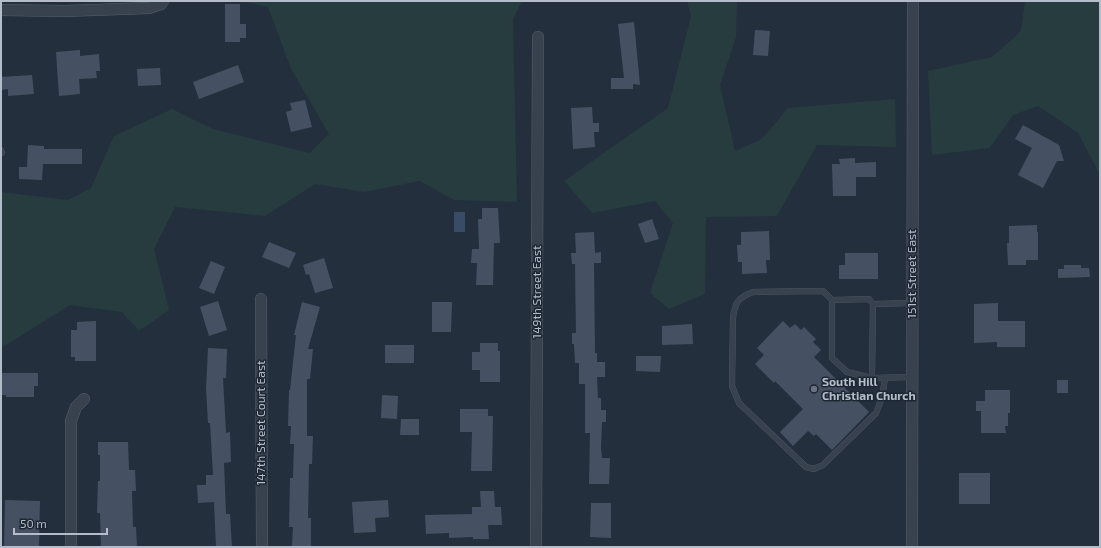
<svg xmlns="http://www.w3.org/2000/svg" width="1101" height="548" font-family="'Exo 2',sans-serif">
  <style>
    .green { fill: #263c3f }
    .water { fill: #394c67 }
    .building { fill: #455162 }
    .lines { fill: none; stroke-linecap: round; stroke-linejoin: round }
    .lane-casing { stroke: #565f6c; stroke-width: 6 }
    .street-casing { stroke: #565f6c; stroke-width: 12 }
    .lane { stroke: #38414e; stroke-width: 5.5 }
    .street { stroke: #38414e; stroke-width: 11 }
    .worship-dot { fill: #6b7280; stroke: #1d2633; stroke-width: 1.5 }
    .labels { text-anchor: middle; stroke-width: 3; stroke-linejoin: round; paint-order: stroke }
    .street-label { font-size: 12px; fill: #b4bcc9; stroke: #1d2633 }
    .poi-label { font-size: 12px; font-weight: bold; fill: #b4bcc9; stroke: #1d2633; text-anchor: start }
  </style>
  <rect width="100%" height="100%" fill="#242f3e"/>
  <path class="green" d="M 241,1 L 522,1 L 513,19 L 517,202 L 454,200 L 420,181 L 364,192 L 315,184 L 265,216 L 175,207 L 154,249 L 169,310 L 139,331 L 122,312 L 70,305 L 3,347 L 1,346 L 1,192 L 68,200 L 91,188 L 114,136 L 172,109 L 213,129 L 310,153 L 329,134 L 291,69 L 268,7 Z
    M 687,1 L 737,1 L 736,37 L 720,85 L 735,151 L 762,139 L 788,108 L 895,99 L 896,147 L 817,145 L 777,216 L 706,217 L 705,294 L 669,309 L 650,293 L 673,223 L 655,201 L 592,213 L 564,181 L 668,108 L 691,16 Z
    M 1025,1 L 1100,1 L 1100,175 L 1078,133 L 1038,106 L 1013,115 L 990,148 L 932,155 L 928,71 L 992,57 L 1021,31 Z"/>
  <path class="water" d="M 454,212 L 465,212 L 465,232 L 454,232 Z"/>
  <path class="building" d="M 225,4 L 240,4 L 240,24 L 246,24 L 246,38 L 240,38 L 240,42 L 225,42 Z
    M 634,22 L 640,85 L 633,84 L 633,89 L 611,89 L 611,78 L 624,78 L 618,24 Z
    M 755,30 L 770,31 L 768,56 L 753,55 Z
    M 80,50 L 80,56 L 99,54 L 100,71 L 96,71 L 97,78 L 79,79 L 80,94 L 59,96 L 56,52 Z
    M 238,65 L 244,82 L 199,99 L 193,82 Z
    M 160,68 L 161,85 L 138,86 L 137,69 Z
    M 32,75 L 34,94 L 8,96 L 8,89 L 1,90 L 1,77 Z
    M 305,100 L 312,127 L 291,132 L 286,112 L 292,110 L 290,103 Z
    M 592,107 L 593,123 L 599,123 L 599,132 L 594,132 L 595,147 L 573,149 L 571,108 Z
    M 1023,125 L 1059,145 L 1064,161 L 1057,161 L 1043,188 L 1018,175 L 1032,148 L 1015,139 Z
    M 28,145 L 44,146 L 44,149 L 82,149 L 82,164 L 43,164 L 42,180 L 19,179 L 19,167 L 27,167 Z
    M 855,158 L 855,163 L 876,162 L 876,177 L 856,177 L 856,196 L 833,196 L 832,164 L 840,164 L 839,159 Z
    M 482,208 L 498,208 L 500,243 L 494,243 L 493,285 L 476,285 L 477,263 L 471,263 L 472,249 L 479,249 L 478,219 L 482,219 Z
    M 652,219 L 659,239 L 645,243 L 638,224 Z
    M 1037,225 L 1037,232 L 1038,232 L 1038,260 L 1026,260 L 1026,265 L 1008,265 L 1007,243 L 1009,243 L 1009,226 Z
    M 769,231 L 770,260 L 766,260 L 767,273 L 742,274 L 742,262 L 738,262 L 737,245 L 741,245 L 741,232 Z
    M 594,232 L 595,253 L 601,252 L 601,263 L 594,263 L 595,353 L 597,353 L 597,362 L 605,362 L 605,377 L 597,377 L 598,398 L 601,398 L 601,410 L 606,410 L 606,422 L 602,422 L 601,448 L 602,458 L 610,458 L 609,484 L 589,484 L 590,433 L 585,433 L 585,384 L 579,384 L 579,363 L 575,363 L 574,344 L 572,344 L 572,333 L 576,333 L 575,264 L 572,264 L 571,253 L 576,253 L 575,233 Z
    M 269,242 L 296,253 L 289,268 L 262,257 Z
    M 845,253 L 878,253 L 878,279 L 839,279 L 839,265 L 845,265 Z
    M 324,258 L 333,288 L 315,293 L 309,274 L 306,275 L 303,265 Z
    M 211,261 L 225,267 L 214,294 L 199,288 Z
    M 1064,265 L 1081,265 L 1081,268 L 1089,268 L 1090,277 L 1058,278 L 1058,269 L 1064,269 Z
    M 218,301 L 227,330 L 209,336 L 200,307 Z
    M 302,302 L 320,307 L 308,349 L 313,349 L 310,379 L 307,379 L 307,436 L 313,436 L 312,464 L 309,464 L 308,518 L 311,518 L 311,546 L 292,546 L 293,527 L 289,527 L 290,478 L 293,478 L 294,444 L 290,444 L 291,426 L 288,426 L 289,390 L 290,390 L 296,335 L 294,335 Z
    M 432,302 L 452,302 L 451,332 L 432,332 Z
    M 998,303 L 998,321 L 1025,321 L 1025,347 L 997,347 L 997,342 L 974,343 L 974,304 Z
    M 96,321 L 96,361 L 75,361 L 75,357 L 71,357 L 71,330 L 77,330 L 77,322 Z
    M 783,321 L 790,328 L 795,324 L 801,330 L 804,327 L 816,339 L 813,342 L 821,350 L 814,357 L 869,412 L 832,450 L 816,434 L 814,436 L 808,431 L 793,446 L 780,432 L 803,409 L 775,381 L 774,383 L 755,364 L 764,355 L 757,348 Z
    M 692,324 L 693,344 L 662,345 L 662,326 Z
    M 480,343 L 498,343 L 498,351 L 500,351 L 500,382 L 480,382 L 480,370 L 472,370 L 472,352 L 480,352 Z
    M 385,345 L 414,345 L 414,363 L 385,363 Z
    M 208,348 L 227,349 L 226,378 L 223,378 L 226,433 L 230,432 L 231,462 L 224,463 L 226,514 L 230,514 L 232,547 L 216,547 L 214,502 L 198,503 L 197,485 L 206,485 L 206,475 L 213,475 L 210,423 L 208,423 L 206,389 Z
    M 636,356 L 661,356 L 660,372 L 636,371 Z
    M 1,373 L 38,373 L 38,386 L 34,386 L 34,397 L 6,397 L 6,395 L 1,395 Z
    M 1057,380 L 1068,380 L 1068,393 L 1057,393 Z
    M 985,390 L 1010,390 L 1010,413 L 1008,413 L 1008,426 L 1005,426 L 1006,433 L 981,433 L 981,411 L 976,411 L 976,401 L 985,401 Z
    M 382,395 L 398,396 L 397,419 L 381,418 Z
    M 460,409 L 488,409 L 488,416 L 493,416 L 492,471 L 471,471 L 472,432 L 460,432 Z
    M 401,419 L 419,419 L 419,435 L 400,435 Z
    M 98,442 L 128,442 L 129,470 L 135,470 L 136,491 L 132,491 L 133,527 L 136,527 L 137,547 L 101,547 L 100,513 L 97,513 L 98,481 L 100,481 L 100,455 L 98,455 Z
    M 959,473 L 990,473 L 990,504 L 959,504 Z
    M 480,491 L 494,491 L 495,507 L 501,507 L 502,525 L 488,525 L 489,539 L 473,539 L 473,537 L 449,538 L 449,533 L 426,534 L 425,515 L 472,514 L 472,507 L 481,507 Z
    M 5,500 L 40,501 L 39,547 L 4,547 Z
    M 388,500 L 389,517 L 375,518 L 376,532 L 354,533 L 352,502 Z
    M 591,503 L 611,503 L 611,538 L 590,537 Z"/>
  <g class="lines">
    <defs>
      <path id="lane" d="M 1,150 L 2,153
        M 832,300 L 832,358 L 847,372 L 872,378 L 912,377
        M 873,304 L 912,303
        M 872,378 L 873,304 L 869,299 L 832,300 L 823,291 L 753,292 C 738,298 735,302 733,318 L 732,386 L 739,403 L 806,467 L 814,469 L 823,465 L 876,413 L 882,398 L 885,378"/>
      <path id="street" d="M 1,10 L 65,11 L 149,8 L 161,4 L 163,1
        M 261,299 L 262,547
        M 71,547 L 71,421 L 76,407 L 84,399
        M 536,547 L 538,37
        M 912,547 L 913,1"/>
    </defs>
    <use href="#lane" class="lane-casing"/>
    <use href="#street" class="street-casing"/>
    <use href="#lane" class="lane"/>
    <use href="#street" class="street"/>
  </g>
  <circle class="worship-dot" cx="814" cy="389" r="4"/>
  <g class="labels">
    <g class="street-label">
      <text transform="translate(912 274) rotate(-90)" y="4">151st Street East</text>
      <text transform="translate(537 292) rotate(-90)" y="4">149th Street East</text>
      <text transform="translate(261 423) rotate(-90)" y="4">147th Street Court East</text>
    </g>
    <g class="poi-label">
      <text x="822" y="386">South Hill<tspan x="822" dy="14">Christian Church</tspan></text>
    </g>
  </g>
  <rect width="1101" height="548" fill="none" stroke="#b4bcc9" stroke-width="4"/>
  <path d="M14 528v6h93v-6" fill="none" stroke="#b4bcc9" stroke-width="2"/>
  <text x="20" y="528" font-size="12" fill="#b4bcc9" stroke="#1d2633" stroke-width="3" paint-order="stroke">50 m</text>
</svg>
